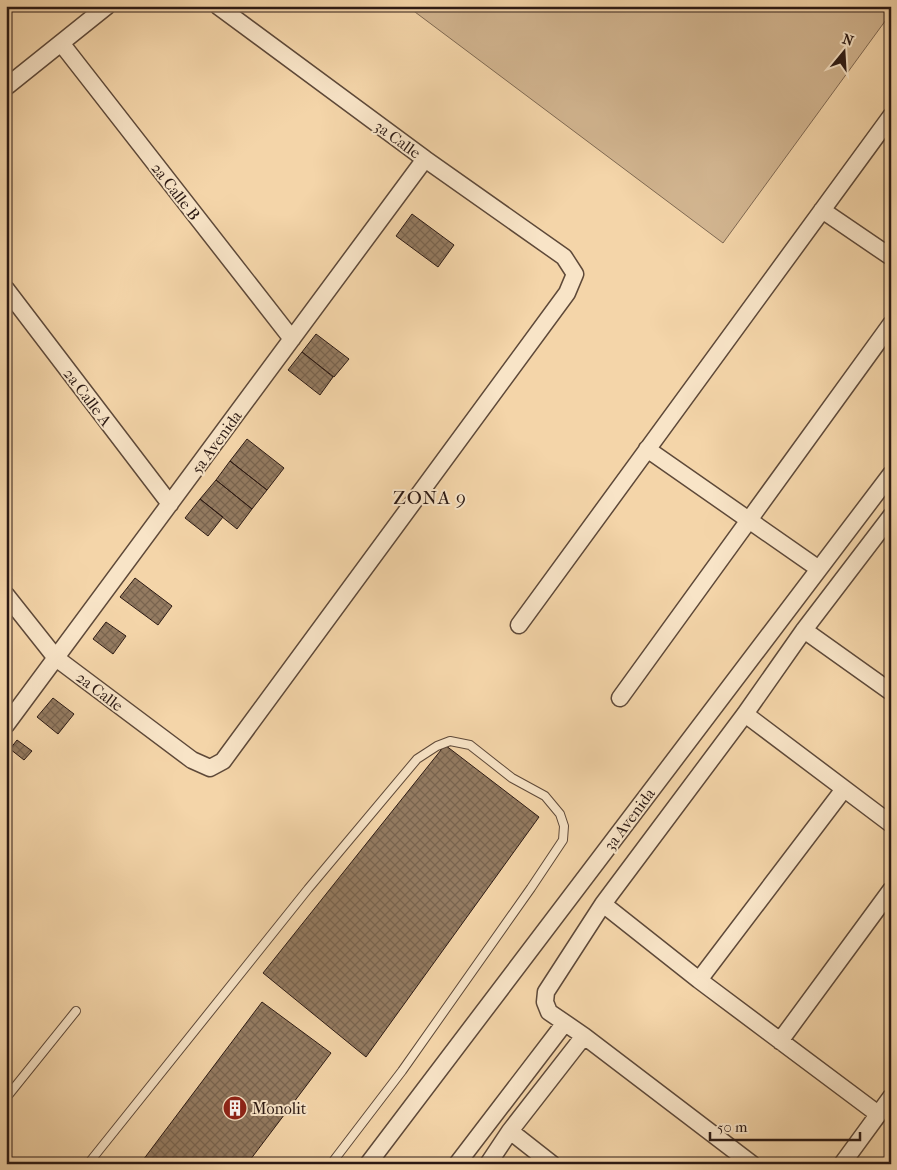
<svg xmlns="http://www.w3.org/2000/svg" width="897" height="1170" font-family="'IM FELL French Canon',serif">
  <style>
    .green { fill: #d2b590; stroke: #7f6852 }
    .building { fill: url(#building-cross-hatch); stroke: #2c1a14 }
    .lines { fill: none; stroke-linecap: round; stroke-linejoin: round }
    .lane-casing { stroke: #5e4939; stroke-width: 10 }
    .street-casing { stroke: #5e4939; stroke-width: 19 }
    .lane { stroke: #f8e4c7; stroke-width: 8 }
    .street { stroke: #f8e4c7; stroke-width: 16 }
    .labels { text-anchor: middle; stroke-width: 4; stroke-linejoin: round; paint-order: stroke }
    .street-label { font-size: 16px; fill: #2c1a14; stroke: #f8e4c7 }
    .poi-label { font-size: 16px; fill: #2c1a14; stroke: #f8e4c7; text-anchor: start }
    .quarter-label { font-size: 19px; letter-spacing: 1px; fill: #2c1a14; stroke: #f8e4c7 }
  </style>
  <defs>
    <pattern id="building-cross-hatch" width="8" height="8" patternUnits="userSpaceOnUse" patternTransform="scale(1.25)"><rect width="8" height="8" fill="#947b61"/><path d="M0 0l8 8M0 8l8-8" fill="none" stroke="#79644f"/></pattern>
  </defs>
  <rect width="100%" height="100%" fill="#f4d5a9"/>
  <filter id="stains"><feTurbulence type="fractalNoise" baseFrequency=".004" numOctaves="4"/><feColorMatrix values="0 0 0 0 .2 0 0 0 0 .09 0 0 0 0 .02 0 0 0 .5 -.17"/></filter>
  <radialGradient id="worn" r=".72"><stop offset=".6" stop-color="#630" stop-opacity="0"/><stop offset="1" stop-color="#630" stop-opacity=".3"/></radialGradient>
  <path class="green" d="M 407,6 L 891,6 L 891,13 L 723,243 Z"/>
  <path class="building" d="M 412,214 L 454,245 L 438,267 L 396,236 Z
    M 316,334 L 349,359 L 334,377 L 302,352 Z
    M 302,352 L 333,377 L 320,395 L 288,370 Z
    M 247,439 L 284,468 L 267,490 L 230,461 Z
    M 230,461 L 267,490 L 252,509 L 216,480 Z
    M 216,480 L 252,509 L 237,529 L 200,499 Z
    M 200,499 L 223,517 L 208,536 L 185,518 Z
    M 135,578 L 172,606 L 158,625 L 120,597 Z
    M 106,622 L 126,636 L 113,654 L 93,639 Z
    M 53,698 L 74,714 L 58,734 L 37,717 Z
    M 17,740 L 32,751 L 24,760 L 10,749 Z
    M 445,745 L 539,817 L 366,1057 L 263,973 Z
    M 262,1002 L 331,1053 L 247,1164 L 140,1164 Z"/>
  <g class="lines">
    <defs>
      <path id="lane" d="M 6,1098 L 76,1011
        M 88,1164 L 308,889 L 417,759 L 437,746 L 450,741 L 470,745 L 512,778 L 545,796 L 560,814 L 564,826 L 563,840 L 531,888 L 402,1071 L 331,1164"/>
      <path id="street" d="M 61,43 L 292,339
        M 6,87 L 107,6
        M 822,210 L 891,257
        M 6,289 L 170,504
        M 647,449 L 819,569
        M 6,595 L 56,658 L 192,760 L 210,768 L 223,761 L 567,293 L 575,274 L 564,257 L 425,159 L 218,6
        M 519,625 L 891,116
        M 804,630 L 891,692
        M 620,698 L 891,324
        M 745,714 L 891,824
        M 6,725 L 425,159
        M 603,904 L 699,980 L 878,1114
        M 699,980 L 844,789
        M 780,1041 L 891,890
        M 510,1131 L 552,1164
        M 368,1164 L 891,474
        M 457,1164 L 564,1024
        M 488,1164 L 510,1131 L 584,1036
        M 752,1164 L 584,1036 L 549,1012 L 545,1002 L 546,992 L 603,904 L 745,714 L 804,630 L 891,516
        M 842,1164 L 891,1097"/>
    </defs>
    <use href="#lane" class="lane-casing"/>
    <use href="#street" class="street-casing"/>
    <use href="#lane" class="lane"/>
    <use href="#street" class="street"/>
  </g>
  <defs>
    <symbol id="building-disc" viewBox="-11 -11 22 22"><circle r="9.5" fill="#8f2418" stroke="#f8e4c7"/><path d="M-4-6H4V6H1V3H-1V6H-4ZM-2.5-4.3h1.7v1.8h-1.7ZM.8-4.3h1.7v1.8H.8ZM-2.5-1h1.7V.8h-1.7ZM.8-1h1.7V.8H.8Z" fill="#fff"/></symbol>
  </defs>
  <g fill-rule="evenodd">
    <use href="#building-disc" x="221" y="1094" width="28" height="28"/>
  </g>
  <g class="labels">
    <g class="street-label">
      <text transform="translate(398 139) rotate(36)" y="6">3a Calle</text>
      <text transform="translate(176 191) rotate(52)" y="6">2a Calle B</text>
      <text transform="translate(88 397) rotate(53)" y="6">2a Calle A</text>
      <text transform="translate(216 442) rotate(-54)" y="6">5a Avenida</text>
      <text transform="translate(100 691) rotate(37)" y="6">2a Calle</text>
      <text transform="translate(629 819) rotate(-53)" y="6">3a Avenida</text>
    </g>
    <g class="poi-label">
      <text x="252" y="1114">Monolit</text>
    </g>
    <g class="quarter-label">
      <text x="430" y="504">ZONA 9</text>
    </g>
  </g>
  <rect width="897" height="1170" fill="none" stroke="#f4d5a9" stroke-width="25"/>
  <rect x="8" y="8" width="882" height="1155" fill="none" stroke="#2c1a14" stroke-width="2.5"/>
  <rect x="12" y="12" width="872" height="1145" fill="none" stroke="#2c1a14"/>
  <g transform="translate(844 52) rotate(18)" stroke="#f8e4c7" stroke-width="4" paint-order="stroke">
  <path d="M0-4L9 19L0 12L-9 19Z" fill="#2c1a14"/>
  <text y="-8" font-size="14" font-weight="bold" text-anchor="middle" fill="#2c1a14">N</text>
  </g>
  <path d="M710 1132v8h150v-8" fill="none" stroke="#2c1a14" stroke-width="2.5"/>
  <text x="717" y="1132" font-size="15" fill="#2c1a14" stroke="#f8e4c7" stroke-width="4" paint-order="stroke">50 m</text>
  <rect width="100%" height="100%" filter="url(#stains)"/>
  <rect width="100%" height="100%" fill="url(#worn)"/>
</svg>
